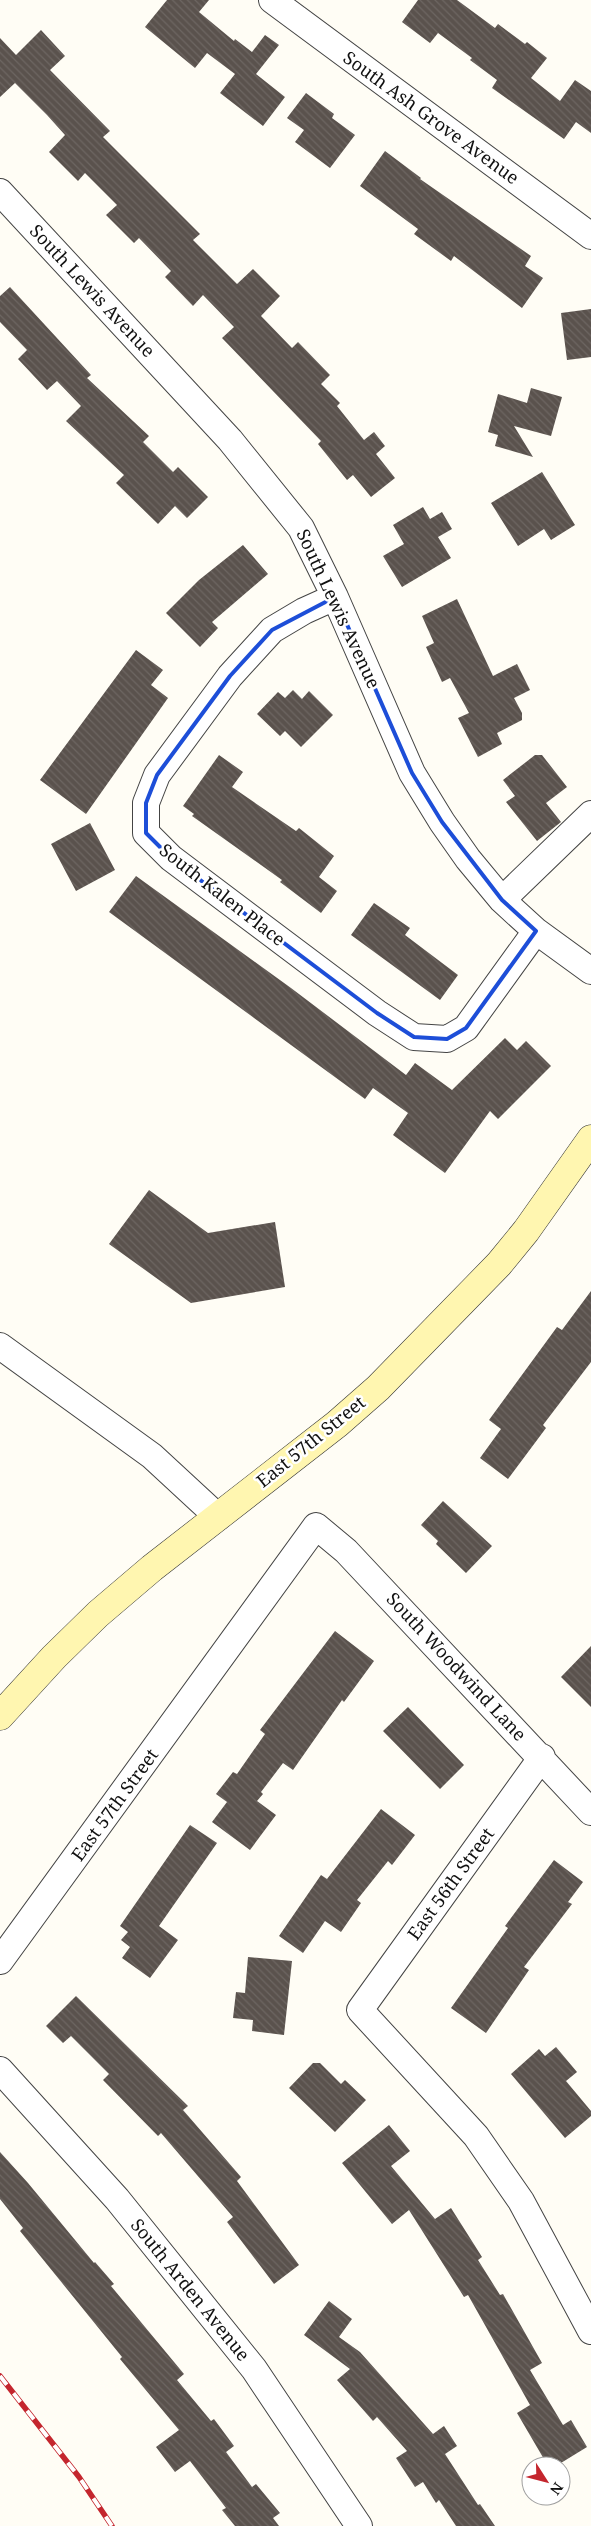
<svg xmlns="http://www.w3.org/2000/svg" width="591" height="2526" font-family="'Noto Serif',serif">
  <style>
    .building { fill: url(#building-back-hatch) }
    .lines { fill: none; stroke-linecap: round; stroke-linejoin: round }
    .street-casing { stroke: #444; stroke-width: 28 }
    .secondary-casing { stroke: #333; stroke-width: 29 }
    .street { stroke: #fff; stroke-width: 26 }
    .secondary { stroke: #fff6b0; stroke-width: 28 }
    .rail-casing { stroke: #c4262e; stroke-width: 5.5 }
    .rail { stroke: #fff; stroke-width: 4; stroke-dasharray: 11; stroke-linecap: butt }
    .marked { fill: none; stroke: #1d4ed8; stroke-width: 4; stroke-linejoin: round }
    .labels { text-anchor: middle; stroke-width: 5; stroke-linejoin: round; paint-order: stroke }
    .street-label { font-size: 18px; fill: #111; stroke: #fff }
  </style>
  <defs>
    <pattern id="building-back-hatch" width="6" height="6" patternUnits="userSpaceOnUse" patternTransform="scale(1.25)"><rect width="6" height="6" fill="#5a524d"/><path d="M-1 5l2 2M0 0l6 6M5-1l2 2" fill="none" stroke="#6d6662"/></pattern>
  </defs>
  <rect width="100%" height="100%" fill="#fffdf5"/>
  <path class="building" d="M 167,0 L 209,0 L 199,12 L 234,41 L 235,39 L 252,52 L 265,35 L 279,45 L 256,74 L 285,97 L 263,126 L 220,93 L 235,74 L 207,53 L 195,68 L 145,27 Z
    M 418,0 L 457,0 L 495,28 L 498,24 L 525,44 L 527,42 L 547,58 L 531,78 L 560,101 L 575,80 L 591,91 L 591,133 L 576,122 L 564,139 L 492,88 L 497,80 L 470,60 L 472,58 L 438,33 L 430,43 L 402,22 Z
    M 41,30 L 65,56 L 50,70 L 110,131 L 103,137 L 200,234 L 193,240 L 237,284 L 253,269 L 280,296 L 261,316 L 292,348 L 298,342 L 330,375 L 321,384 L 340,403 L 337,406 L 364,440 L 374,432 L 385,446 L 376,454 L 395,478 L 371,497 L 353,475 L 347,480 L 318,444 L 321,441 L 222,338 L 234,327 L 203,295 L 193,306 L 165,277 L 171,271 L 139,238 L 134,243 L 106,215 L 117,205 L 85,173 L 78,181 L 49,152 L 65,135 L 47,115 L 15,83 L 0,97 L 0,38 L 16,55 Z
    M 306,93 L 334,114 L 332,118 L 355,135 L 330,168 L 295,142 L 304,130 L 287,118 Z
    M 385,151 L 421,178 L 420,179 L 531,256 L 525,266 L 543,278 L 522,308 L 454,256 L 451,261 L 414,234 L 418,229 L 360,186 Z
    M 10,287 L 91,375 L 87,378 L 149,436 L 143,442 L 173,472 L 178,467 L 208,497 L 187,518 L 175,506 L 158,524 L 116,483 L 124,475 L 66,421 L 81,406 L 57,381 L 47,390 L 18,359 L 27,350 L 0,322 L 0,296 Z
    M 591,309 L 591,357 L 567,360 L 561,313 Z
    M 531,388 L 562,397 L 551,436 L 514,426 L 533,457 L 495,446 L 498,435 L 488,432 L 498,394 L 527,403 Z
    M 542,472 L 575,525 L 551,540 L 544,529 L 518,546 L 491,503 Z
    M 423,507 L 430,519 L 442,512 L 452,529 L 438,537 L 451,558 L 402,587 L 383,556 L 404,544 L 393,525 Z
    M 243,545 L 268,574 L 212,622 L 218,628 L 200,647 L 166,613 L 199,580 Z
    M 457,599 L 493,676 L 517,664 L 530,690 L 514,698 L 522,713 L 522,720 L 497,733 L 502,744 L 478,757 L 458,718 L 469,713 L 450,678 L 442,682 L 426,647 L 434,643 L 422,616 Z
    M 136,650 L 163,670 L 151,685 L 168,698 L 86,814 L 40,780 Z
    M 293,690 L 302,699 L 309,691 L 333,715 L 301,747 L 285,731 L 280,736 L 257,714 L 278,692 L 285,698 Z
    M 219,755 L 243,772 L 232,787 L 296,831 L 299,828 L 334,856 L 319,877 L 337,891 L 321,913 L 280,882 L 282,880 L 192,816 L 194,814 L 183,806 Z
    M 535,755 L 542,755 L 567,787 L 546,803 L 561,822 L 537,841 L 506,802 L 515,796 L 503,780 Z
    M 90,823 L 115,870 L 76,891 L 51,844 Z
    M 136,876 L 291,988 L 406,1075 L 415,1063 L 452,1090 L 505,1038 L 517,1050 L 526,1041 L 551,1066 L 498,1119 L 490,1111 L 445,1173 L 393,1135 L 408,1113 L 373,1088 L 365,1099 L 109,912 Z
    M 374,903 L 410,928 L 405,935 L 458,975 L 440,1000 L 351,935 Z
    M 149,1190 L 208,1233 L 275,1222 L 285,1287 L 191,1303 L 109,1244 Z
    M 591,1291 L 591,1362 L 543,1425 L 546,1428 L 508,1479 L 480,1458 L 501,1429 L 489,1420 L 557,1327 L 562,1330 Z
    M 443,1501 L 492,1546 L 466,1573 L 436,1544 L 438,1541 L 421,1525 Z
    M 335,1631 L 374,1661 L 344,1702 L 342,1700 L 293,1770 L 283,1763 L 261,1792 L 263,1794 L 257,1801 L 276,1815 L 250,1850 L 212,1822 L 227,1802 L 216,1794 L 233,1772 L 237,1774 L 265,1734 L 260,1730 Z
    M 591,1646 L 591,1707 L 561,1677 Z
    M 408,1707 L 464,1765 L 440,1789 L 383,1731 Z
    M 381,1809 L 415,1835 L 392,1865 L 388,1861 L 357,1900 L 361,1903 L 341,1932 L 325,1921 L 303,1953 L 279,1936 L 321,1875 L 327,1879 Z
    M 190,1825 L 217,1843 L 159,1926 L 178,1940 L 150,1978 L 122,1958 L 130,1947 L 121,1940 L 128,1932 L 120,1926 Z
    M 554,1860 L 583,1882 L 568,1902 L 572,1904 L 524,1967 L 529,1970 L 486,2033 L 451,2008 L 508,1928 L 505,1926 Z
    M 248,1957 L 292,1961 L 284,2035 L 252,2031 L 253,2020 L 233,2018 L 236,1992 L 245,1993 Z
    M 76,1996 L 188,2106 L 183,2110 L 241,2177 L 237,2181 L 299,2265 L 274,2284 L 227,2222 L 233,2217 L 161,2133 L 158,2136 L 103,2080 L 109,2074 L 71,2036 L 63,2043 L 46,2026 Z
    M 556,2047 L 577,2072 L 566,2081 L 591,2111 L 591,2116 L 565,2138 L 511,2074 L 539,2049 L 545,2056 Z
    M 313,2063 L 320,2063 L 341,2084 L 345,2080 L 366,2100 L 335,2132 L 289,2088 Z
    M 389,2125 L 410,2151 L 391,2166 L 435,2219 L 451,2208 L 482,2257 L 478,2260 L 500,2295 L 503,2294 L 542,2363 L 530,2370 L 563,2425 L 571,2420 L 587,2447 L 556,2466 L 548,2466 L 517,2413 L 530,2405 L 468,2295 L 464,2297 L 409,2210 L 392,2224 L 342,2163 Z
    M 0,2152 L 28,2183 L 94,2263 L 95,2262 L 114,2284 L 111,2286 L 184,2374 L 177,2380 L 211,2421 L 214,2419 L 234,2446 L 226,2452 L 252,2487 L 256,2484 L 280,2513 L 273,2518 L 279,2526 L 235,2526 L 222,2510 L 226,2508 L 190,2461 L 175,2472 L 156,2447 L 179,2430 L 120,2359 L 122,2357 L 20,2231 L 23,2228 L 0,2199 Z
    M 329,2301 L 352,2319 L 339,2337 L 360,2352 L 433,2434 L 444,2426 L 457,2446 L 445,2454 L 478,2505 L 480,2504 L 495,2526 L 456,2526 L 439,2500 L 436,2503 L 423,2482 L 415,2487 L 396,2458 L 407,2451 L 377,2417 L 373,2421 L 337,2380 L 350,2369 L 304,2335 Z"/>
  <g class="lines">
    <defs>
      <path id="street" d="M 272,0 L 591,236
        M 0,192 L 230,440 L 301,528 L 335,597 L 412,773 L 442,822 L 468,859 L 502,900 L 536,931 L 591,971
        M 335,597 L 304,611 L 272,630 L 230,676 L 157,775 L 146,803 L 146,833 L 171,858 L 377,1013 L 414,1037 L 447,1039 L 466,1028 L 536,931
        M 502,900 L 591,814
        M 0,1346 L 152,1456 L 218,1517
        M 542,1757 L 360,2010 L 476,2136 L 521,2201 L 591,2331
        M 0,1961 L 316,1526 L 346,1551 L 591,1812
        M 0,2070 L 117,2199 L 254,2369 L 359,2526"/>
      <path id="secondary" d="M 0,1716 L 54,1657 L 98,1614 L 152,1568 L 337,1424 L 378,1388 L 499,1264 L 526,1231 L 591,1139"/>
    </defs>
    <use href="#street" class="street-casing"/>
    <use href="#secondary" class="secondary-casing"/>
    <use href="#street" class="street"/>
    <use href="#secondary" class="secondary"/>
    <defs>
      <path id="rail" d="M 0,2376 L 79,2477 L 112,2526"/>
    </defs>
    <use href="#rail" class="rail-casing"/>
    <use href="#rail" class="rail"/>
  </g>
  <path class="marked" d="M 335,597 L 412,773 L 442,822 L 502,900 L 536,931 L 466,1028 L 447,1039 L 414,1037 L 377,1013 L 171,858 L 146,833 L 146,803 L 157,775 L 230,676 L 272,630 Z"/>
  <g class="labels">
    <g class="street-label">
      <text transform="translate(431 118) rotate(36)" y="6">South Ash Grove Avenue</text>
      <text transform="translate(92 291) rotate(47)" y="6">South Lewis Avenue</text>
      <text transform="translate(338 609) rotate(65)" y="6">South Lewis Avenue</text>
      <text transform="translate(222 895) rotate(38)" y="6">South Kalen Place</text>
      <text transform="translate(311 1442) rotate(-39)" y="6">East 57th Street</text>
      <text transform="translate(456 1667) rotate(47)" y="6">South Woodwind Lane</text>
      <text transform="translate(115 1805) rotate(-54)" y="6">East 57th Street</text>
      <text transform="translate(451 1884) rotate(-54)" y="6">East 56th Street</text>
      <text transform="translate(190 2290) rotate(51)" y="6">South Arden Avenue</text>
    </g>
  </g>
  <g transform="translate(546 2481) rotate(126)"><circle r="24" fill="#ffffff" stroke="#a0a0a0"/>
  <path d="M0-4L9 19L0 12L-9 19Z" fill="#c4262e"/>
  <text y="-8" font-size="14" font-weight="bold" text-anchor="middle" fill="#111111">N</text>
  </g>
</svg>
